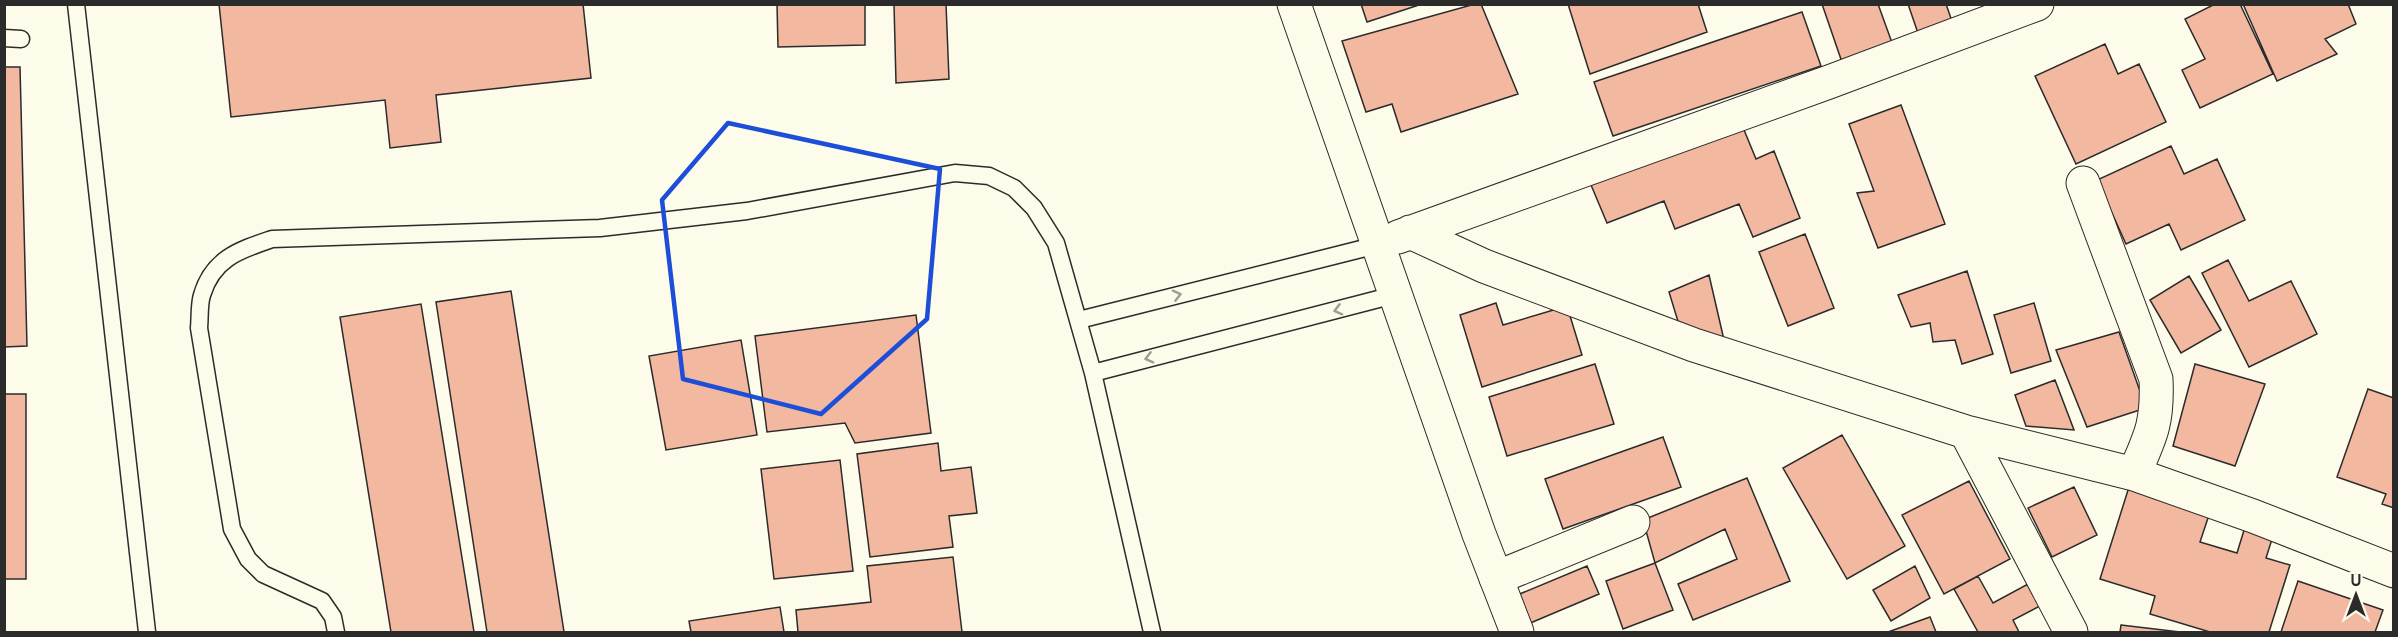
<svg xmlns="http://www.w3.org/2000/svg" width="2398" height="637" font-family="Overpass,sans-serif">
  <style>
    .building { fill: #f2b8a0; stroke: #2b2b2b; stroke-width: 1.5 }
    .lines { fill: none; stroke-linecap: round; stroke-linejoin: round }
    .lane-casing { stroke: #2b2b2b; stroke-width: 19 }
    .street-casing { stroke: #2b2b2b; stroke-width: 35 }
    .secondary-casing { stroke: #2b2b2b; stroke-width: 35 }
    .lane { stroke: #fdfbea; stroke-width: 16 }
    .street { stroke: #fdfbea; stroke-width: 33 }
    .secondary { stroke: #fdfbea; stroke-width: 33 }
    .oneway { stroke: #9e9d94 }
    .marked { fill: none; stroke: #1d4ed8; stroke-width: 4.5; stroke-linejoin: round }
  </style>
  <rect width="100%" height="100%" fill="#fdfbea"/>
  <path class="building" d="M 219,4 L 583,4 L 591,78 L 436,95 L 441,142 L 390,148 L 385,100 L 231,117 Z
    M 777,4 L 865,4 L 865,45 L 778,47 Z
    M 894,4 L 946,4 L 949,79 L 896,83 Z
    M 1361,4 L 1422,4 L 1367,22 Z
    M 1475,4 L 1481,4 L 1518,94 L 1401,132 L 1392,104 L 1366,112 L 1342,41 Z
    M 1568,4 L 1698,4 L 1707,32 L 1590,74 Z
    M 1822,4 L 1878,4 L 1895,51 L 1844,68 Z
    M 1908,4 L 1946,4 L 1954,27 L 1920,39 Z
    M 2215,4 L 2240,4 L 2273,74 L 2200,108 L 2182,70 L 2205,59 L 2185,19 Z
    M 2243,4 L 2348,4 L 2356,24 L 2325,39 L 2337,54 L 2277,81 Z
    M 1802,12 L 1821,66 L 1613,136 L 1594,82 Z
    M 2105,44 L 2118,74 L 2139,64 L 2166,122 L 2076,164 L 2035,76 Z
    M 4,67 L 20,67 L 27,346 L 4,347 Z
    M 1901,105 L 1945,224 L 1878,248 L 1857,193 L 1874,191 L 1849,124 Z
    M 1742,125 L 1756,159 L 1774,151 L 1800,218 L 1753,237 L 1739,204 L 1675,229 L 1664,201 L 1607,223 L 1591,185 Z
    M 2171,146 L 2184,174 L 2217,159 L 2245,220 L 2181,250 L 2169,224 L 2126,244 L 2097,180 Z
    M 1805,234 L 1834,308 L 1788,326 L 1759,252 Z
    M 2228,260 L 2249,301 L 2291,281 L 2317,334 L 2249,367 L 2202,273 Z
    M 1967,271 L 1993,354 L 1962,364 L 1955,340 L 1933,342 L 1930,323 L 1911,327 L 1898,295 Z
    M 1709,275 L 1724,340 L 1680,328 L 1669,292 Z
    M 2189,276 L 2221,330 L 2181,353 L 2150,300 Z
    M 511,291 L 564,632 L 487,632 L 436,302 Z
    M 1496,303 L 1503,325 L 1567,306 L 1582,355 L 1482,387 L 1460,315 Z
    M 2034,303 L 2051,361 L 2011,373 L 1994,315 Z
    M 421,304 L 474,632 L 391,632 L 340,317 Z
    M 916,315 L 931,433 L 855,443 L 845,423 L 767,432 L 755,336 Z
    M 2119,332 L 2146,408 L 2087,427 L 2056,350 Z
    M 741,340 L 757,435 L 666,450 L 649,356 Z
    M 1595,364 L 1614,424 L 1507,456 L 1489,397 Z
    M 2195,364 L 2265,384 L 2235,466 L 2173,446 Z
    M 2055,380 L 2074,430 L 2026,426 L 2015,395 Z
    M 2368,389 L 2394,398 L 2394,508 L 2382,504 L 2386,494 L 2337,477 Z
    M 4,394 L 26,394 L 26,579 L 4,579 Z
    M 1842,435 L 1905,546 L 1847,579 L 1783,468 Z
    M 1663,437 L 1681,487 L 1563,529 L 1545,479 Z
    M 938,443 L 941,471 L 971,467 L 977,513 L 949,516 L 953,547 L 870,557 L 857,454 Z
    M 840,460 L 853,571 L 774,579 L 761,469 Z
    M 1747,478 L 1790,581 L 1693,620 L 1678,584 L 1737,559 L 1725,529 L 1655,563 L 1643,520 Z
    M 1969,481 L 2010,559 L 1944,594 L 1902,515 Z
    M 2074,487 L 2097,535 L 2052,557 L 2028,508 Z
    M 2129,487 L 2210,512 L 2200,542 L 2237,553 L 2245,527 L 2273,536 L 2266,558 L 2290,565 L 2269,632 L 2210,632 L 2150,614 L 2155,596 L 2100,579 Z
    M 953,557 L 962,632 L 798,632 L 796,610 L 871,602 L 867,566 Z
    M 1655,563 L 1673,610 L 1623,629 L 1606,581 Z
    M 1587,566 L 1599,594 L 1528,624 L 1515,596 Z
    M 1915,566 L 1930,598 L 1891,621 L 1873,590 Z
    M 1978,576 L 1993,603 L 2028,584 L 2040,606 L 2013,620 L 2019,632 L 1978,632 L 1954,589 Z
    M 2298,581 L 2383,610 L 2375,632 L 2281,632 Z
    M 780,607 L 784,632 L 691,632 L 689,621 Z
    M 1930,617 L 1936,632 L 1888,632 Z
    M 2121,625 L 2180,632 L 2120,632 Z"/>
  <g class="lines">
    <defs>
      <path id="lane" d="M 76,4 L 147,632
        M 4,38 L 21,39
        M 1079,320 L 1377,245
        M 1093,373 L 1394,295
        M 336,632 L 333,617 L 322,601 L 263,574 L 248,559 L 232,529 L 199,328 C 200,318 199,304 202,295 C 213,258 240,250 272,239 L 600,228 L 747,211 L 955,173 L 989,176 L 1014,188 L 1034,208 L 1056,243 L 1093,373 L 1152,632"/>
      <path id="street" d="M 2083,183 L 2156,379 C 2158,422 2151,436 2134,474
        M 1410,232 L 1484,266 L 1694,345 L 1966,432 L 2134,474 L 2253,516 L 2394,571
        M 1398,237 L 1829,82 L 2037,4
        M 1966,432 L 2071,632
        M 1496,578 L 1633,522"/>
      <path id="secondary" d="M 1294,4 L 1479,534 L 1517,632"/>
    </defs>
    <use href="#lane" class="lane-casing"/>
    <use href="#street" class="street-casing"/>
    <use href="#secondary" class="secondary-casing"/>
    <use href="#lane" class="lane"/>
    <use href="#street" class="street"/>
    <use href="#secondary" class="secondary"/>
  </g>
  <defs><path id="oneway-chevron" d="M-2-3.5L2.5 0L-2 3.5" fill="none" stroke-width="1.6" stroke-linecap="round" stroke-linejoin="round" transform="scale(1.5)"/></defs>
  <g class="oneway">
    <use href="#oneway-chevron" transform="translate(1177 295) rotate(-14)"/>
    <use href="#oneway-chevron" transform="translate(1338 310) rotate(166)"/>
    <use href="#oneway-chevron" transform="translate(1149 358) rotate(166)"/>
  </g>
  <path class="marked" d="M 728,123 L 940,169 L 927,319 L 821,414 L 683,379 L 662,200 Z"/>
  <rect width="2398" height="637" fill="none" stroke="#2b2b2b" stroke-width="12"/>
  <g transform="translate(2356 595)" stroke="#fdfbea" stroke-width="4.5" paint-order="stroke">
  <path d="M0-4.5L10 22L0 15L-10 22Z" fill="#2b2b2b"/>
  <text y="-9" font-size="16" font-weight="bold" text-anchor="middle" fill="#2b2b2b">U</text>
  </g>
</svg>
